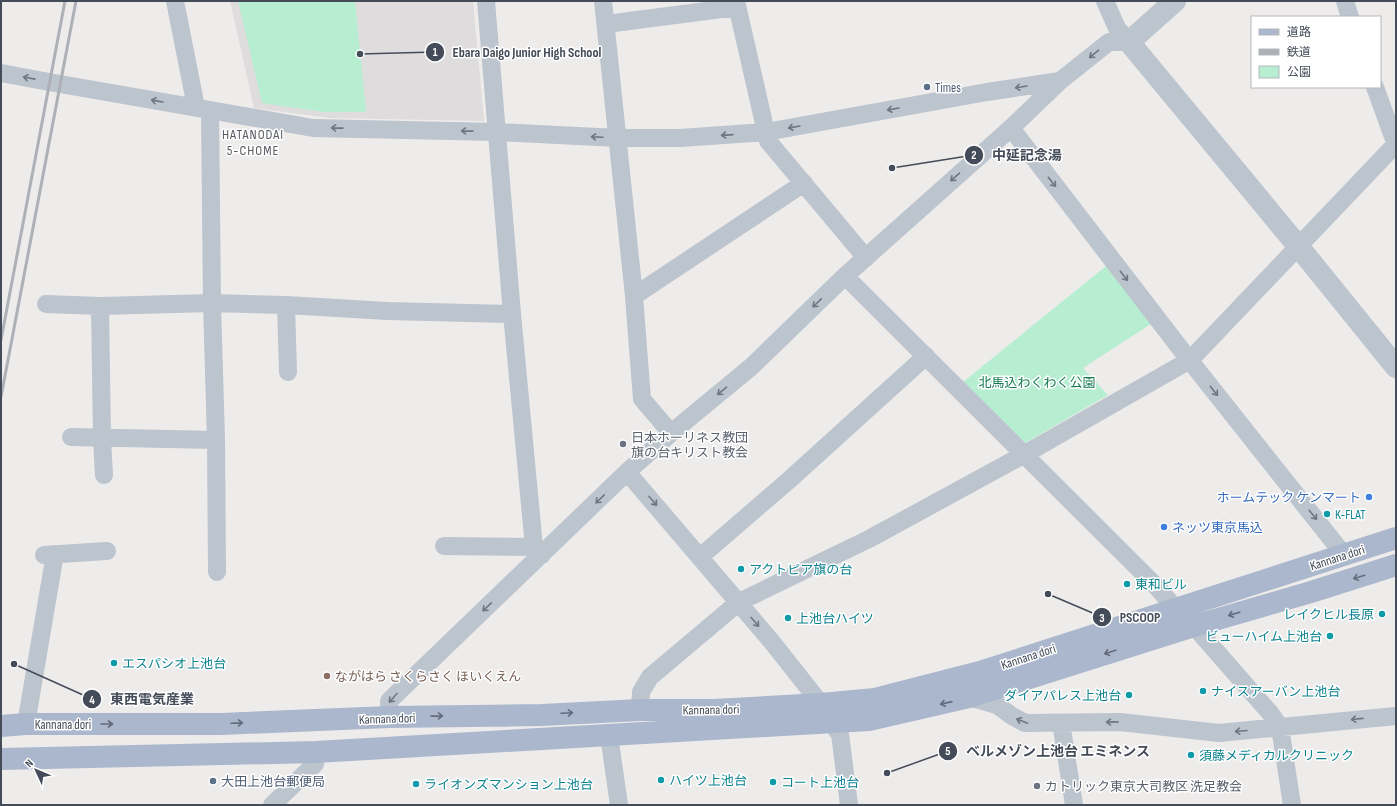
<svg xmlns="http://www.w3.org/2000/svg" width="1397" height="806" font-family="'Sofia Sans Condensed','Noto Sans JP',sans-serif">
  <style>
    .education { fill: #dfdcdd }
    .green { fill: #b7eed2 }
    .lines { fill: none; stroke-linecap: round; stroke-linejoin: round }
    .minor { stroke: #bcc4ce; stroke-width: 18 }
    .tertiary { stroke: #bcc4ce; stroke-width: 22 }
    .primary { stroke: #aab7cc; stroke-width: 22 }
    .rail { stroke: #adb0b6; stroke-width: 3 }
    .oneway { stroke: #6e7682 }
    .oneway2 { stroke: #636c7c }
    .service-dot { fill: #5c6f8a; stroke: #fff; stroke-width: 1.5 }
    .worship-dot { fill: #6b7280; stroke: #fff; stroke-width: 1.5 }
    .shop-dot { fill: #3f7fe0; stroke: #fff; stroke-width: 1.5 }
    .culture-dot { fill: #0f9aa8; stroke: #fff; stroke-width: 1.5 }
    .education-dot { fill: #8d6e63; stroke: #fff; stroke-width: 1.5 }
    .labels { text-anchor: middle; stroke-width: 3; stroke-linejoin: round; paint-order: stroke }
    .service-label { font-size: 13px; fill: #4e5e75; stroke: #fff; text-anchor: start }
    .park-label { font-size: 13px; fill: #157a52; stroke: #fff }
    .worship-label { font-size: 13px; fill: #5b616d; stroke: #fff; text-anchor: start }
    .shop-label { font-size: 13px; fill: #366cbe; stroke: #fff; text-anchor: end }
    .culture-label { font-size: 13px; fill: #0d838f; stroke: #fff; text-anchor: start }
    .street-label { font-size: 13px; fill: #444c59; stroke: #fff }
    .education-label { font-size: 13px; fill: #785e54; stroke: #fff; text-anchor: start }
    .neighbourhood-label { font-size: 14px; letter-spacing: 1px; fill: #585b60; stroke: #fff }
    .leader { fill: none; stroke: #444c59; stroke-width: 1.5 }
    .callout-dot { fill: #444c59; stroke: #fff; stroke-width: 1.5 }
    .mark-label { font-size: 12px; text-anchor: middle; font-weight: bold; fill: #fff }
    .callout-label { font-size: 14px; text-anchor: middle; font-weight: bold; fill: #444c59; stroke: #fff; stroke-width: 3; stroke-linejoin: round; paint-order: stroke }
  </style>
  <rect width="100%" height="100%" fill="#eeebeb"/>
  <path class="education" d="M 230,1 L 473,1 L 484,121 L 330,118 L 254,108 Z"/>
  <path class="green" d="M 238,1 L 355,1 L 366,112 L 324,112 L 262,103 Z
    M 1106,266 L 1151,324 L 1083,368 L 1108,395 L 1025,443 L 963,382 Z"/>
  <g class="lines">
    <path class="minor" d="M 175,1 L 196,107
      M 486,1 L 512,314 L 534,547
      M 603,1 L 634,296 L 642,399 L 671,433
      M 736,1 L 768,141 L 866,258
      M 1105,1 L 1117,28 L 1129,42
      M 1345,1 L 1350,17
      M 606,24 L 737,7
      M 1,73 L 60,84 L 313,128 L 497,132 L 618,138 L 680,138 L 766,132 L 987,92 L 1060,81
      M 1375,87 L 1396,145
      M 210,110 L 212,303 L 216,440 L 217,572
      M 1011,128 L 1183,352 L 1344,555
      M 845,276 L 1155,585 L 1176,609
      M 634,296 L 804,183
      M 46,304 L 100,306 L 212,303 L 286,305 L 387,311 L 512,314
      M 286,305 L 288,372
      M 100,306 L 102,438 L 104,475
      M 71,437 L 216,440
      M 627,472 L 772,642 L 821,704
      M 444,546 L 534,547 L 542,555
      M 44,555 L 107,551
      M 700,557 L 788,481 L 926,356
      M 1194,626 L 1271,714 L 1280,727 L 1292,805
      M 969,697 L 997,705 L 1012,716 L 1025,723 L 1120,722 L 1219,733 L 1396,716
      M 640,710 L 641,692 L 650,677 L 739,602 L 869,539 L 1025,454 L 1190,360 L 1396,144
      M 389,717 L 389,701 L 627,472 L 671,433 L 751,367 L 845,276 L 1011,128 L 1060,81 L 1109,42 L 1129,42
      M 830,722 L 840,734 L 849,805
      M 1061,723 L 1074,805
      M 26,724 L 55,554
      M 609,735 L 619,805
      M 272,805 L 315,764 L 316,752"/>
    <path class="tertiary" d="M 1175,1 L 1129,42 L 1298,246 L 1396,367"/>
    <path class="primary" d="M 1,726 L 26,724 L 221,724 L 389,717 L 542,715 L 640,710 L 714,710 L 821,704 L 875,699 L 980,672 L 1396,538
      M 1,759 L 316,752 L 869,720 L 969,697 L 1194,626 L 1311,592 L 1396,565"/>
    <path class="rail" d="M 1,340 L 65,1
      M 1,397 L 76,1"/>
  </g>
  <defs><path id="oneway-shaft" d="M-6 0H5M1.5-3L5.5 0L1.5 3" fill="none" stroke-width="1.6" stroke-linecap="round" stroke-linejoin="round"/></defs>
  <g class="oneway">
    <use href="#oneway-shaft" transform="translate(1094 54) rotate(141)"/>
    <use href="#oneway-shaft" transform="translate(29 78) rotate(-169)"/>
    <use href="#oneway-shaft" transform="translate(1021 87) rotate(171)"/>
    <use href="#oneway-shaft" transform="translate(157 101) rotate(-170)"/>
    <use href="#oneway-shaft" transform="translate(893 109) rotate(170)"/>
    <use href="#oneway-shaft" transform="translate(794 127) rotate(170)"/>
    <use href="#oneway-shaft" transform="translate(337 128) rotate(-179)"/>
    <use href="#oneway-shaft" transform="translate(467 131) rotate(-179)"/>
    <use href="#oneway-shaft" transform="translate(727 135) rotate(176)"/>
    <use href="#oneway-shaft" transform="translate(597 137) rotate(-177)"/>
    <use href="#oneway-shaft" transform="translate(955 177) rotate(139)"/>
    <use href="#oneway-shaft" transform="translate(1052 182) rotate(52)"/>
    <use href="#oneway-shaft" transform="translate(1124 276) rotate(52)"/>
    <use href="#oneway-shaft" transform="translate(817 303) rotate(136)"/>
    <use href="#oneway-shaft" transform="translate(722 391) rotate(140)"/>
    <use href="#oneway-shaft" transform="translate(1214 391) rotate(52)"/>
    <use href="#oneway-shaft" transform="translate(600 499) rotate(136)"/>
    <use href="#oneway-shaft" transform="translate(653 501) rotate(49)"/>
    <use href="#oneway-shaft" transform="translate(1313 515) rotate(51)"/>
    <use href="#oneway-shaft" transform="translate(487 607) rotate(136)"/>
    <use href="#oneway-shaft" transform="translate(755 622) rotate(50)"/>
    <use href="#oneway-shaft" transform="translate(393 698) rotate(132)"/>
    <use href="#oneway-shaft" transform="translate(1357 719) rotate(174)"/>
    <use href="#oneway-shaft" transform="translate(1022 721) rotate(-159)"/>
    <use href="#oneway-shaft" transform="translate(1112 722) rotate(179)"/>
    <use href="#oneway-shaft" transform="translate(1241 731) rotate(175)"/>
  </g>
  <g class="oneway2">
    <use href="#oneway-shaft" transform="translate(1359 577) rotate(163)"/>
    <use href="#oneway-shaft" transform="translate(1234 614) rotate(164)"/>
    <use href="#oneway-shaft" transform="translate(1110 652) rotate(162)"/>
    <use href="#oneway-shaft" transform="translate(946 703) rotate(167)"/>
    <use href="#oneway-shaft" transform="translate(567 713) rotate(-3)"/>
    <use href="#oneway-shaft" transform="translate(437 716) rotate(-1)"/>
    <use href="#oneway-shaft" transform="translate(237 723) rotate(-2)"/>
    <use href="#oneway-shaft" transform="translate(107 724)"/>
  </g>
  <g class="service-dot">
    <circle cx="927" cy="87" r="4"/>
    <circle cx="213" cy="781" r="4"/>
  </g>
  <g class="worship-dot">
    <circle cx="623" cy="444" r="4"/>
    <circle cx="1037" cy="786" r="4"/>
  </g>
  <g class="shop-dot">
    <circle cx="1369" cy="497" r="4"/>
    <circle cx="1164" cy="527" r="4"/>
  </g>
  <g class="culture-dot">
    <circle cx="1327" cy="514" r="4"/>
    <circle cx="741" cy="569" r="4"/>
    <circle cx="1127" cy="584" r="4"/>
    <circle cx="1382" cy="614" r="4"/>
    <circle cx="788" cy="618" r="4"/>
    <circle cx="1330" cy="636" r="4"/>
    <circle cx="114" cy="663" r="4"/>
    <circle cx="1203" cy="691" r="4"/>
    <circle cx="1129" cy="695" r="4"/>
    <circle cx="1191" cy="755" r="4"/>
    <circle cx="661" cy="780" r="4"/>
    <circle cx="773" cy="782" r="4"/>
    <circle cx="416" cy="784" r="4"/>
  </g>
  <circle class="education-dot" cx="327" cy="676" r="4"/>
  <g class="labels">
    <g class="service-label">
      <text x="935" y="92">Times</text>
      <text x="221" y="786">大田上池台郵便局</text>
    </g>
    <g class="park-label">
      <text x="1037" y="387">北馬込わくわく公園</text>
    </g>
    <g class="worship-label">
      <text x="631" y="442">日本ホーリネス教団<tspan x="631" dy="15">旗の台キリスト教会</tspan></text>
      <text x="1045" y="791">カトリック東京大司教区 洗足教会</text>
    </g>
    <g class="shop-label">
      <text x="1361" y="502">ホームテック ケンマート</text>
      <text x="1172" y="532" text-anchor="start">ネッツ東京馬込</text>
    </g>
    <g class="culture-label">
      <text x="1335" y="519">K-FLAT</text>
      <text x="749" y="574">アクトピア旗の台</text>
      <text x="1135" y="589">東和ビル</text>
      <text x="1374" y="619" text-anchor="end">レイクヒル長原</text>
      <text x="796" y="623">上池台ハイツ</text>
      <text x="1322" y="641" text-anchor="end">ビューハイム上池台</text>
      <text x="122" y="668">エスパシオ上池台</text>
      <text x="1211" y="696">ナイスアーバン上池台</text>
      <text x="1121" y="700" text-anchor="end">ダイアパレス上池台</text>
      <text x="1199" y="760">須藤メディカルクリニック</text>
      <text x="669" y="785">ハイツ上池台</text>
      <text x="781" y="787">コート上池台</text>
      <text x="424" y="789">ライオンズマンション上池台</text>
    </g>
    <g class="street-label">
      <text transform="translate(1337 557) rotate(-18)" y="5">Kannana dori</text>
      <text transform="translate(1028 656) rotate(-18)" y="5">Kannana dori</text>
      <text transform="translate(711 709) rotate(-1)" y="5">Kannana dori</text>
      <text transform="translate(387 718) rotate(-2)" y="5">Kannana dori</text>
      <text x="63" y="729">Kannana dori</text>
    </g>
    <g class="education-label">
      <text x="335" y="681">ながはら さくらさく ほいくえん</text>
    </g>
    <g class="neighbourhood-label">
      <text x="253" y="139">HATANODAI<tspan x="253" dy="16">5-CHOME</tspan></text>
    </g>
  </g>
  <path class="leader" d="M360 54L435 52M892 168L974 155M1048 594L1102 617M14 664L92 699M887 773L948 751"/>
  <g class="callout-dot">
    <circle cx="360" cy="54" r="4"/>
    <circle cx="892" cy="168" r="4"/>
    <circle cx="1048" cy="594" r="4"/>
    <circle cx="14" cy="664" r="4"/>
    <circle cx="887" cy="773" r="4"/>
    <circle cx="435" cy="52" r="10"/>
    <circle cx="974" cy="155" r="10"/>
    <circle cx="1102" cy="617" r="10"/>
    <circle cx="92" cy="699" r="10"/>
    <circle cx="948" cy="751" r="10"/>
  </g>
  <g class="mark-label">
    <text x="435" y="56">1</text>
    <text x="974" y="159">2</text>
    <text x="1102" y="622">3</text>
    <text x="92" y="704">4</text>
    <text x="948" y="755">5</text>
  </g>
  <g class="callout-label">
    <text x="527" y="57">Ebara Daigo Junior High School</text>
    <text x="1027" y="160">中延記念湯</text>
    <text x="1140" y="622">PSCOOP</text>
    <text x="152" y="704">東西電気産業</text>
    <text x="1058" y="756">ベルメゾン上池台 エミネンス</text>
  </g>
  <rect width="1397" height="806" fill="none" stroke="#444c59" stroke-width="4"/>
  <rect x="1251" y="16" width="130" height="72" fill="#ffffff" stroke="#b4b7bd"/>
  <rect x="1259" y="29" width="20" height="6" fill="#aab7cc" stroke="#b4b7bd"/>
  <text x="1287" y="36" font-size="12" fill="#444c59">道路</text>
  <rect x="1259" y="49" width="20" height="6" fill="#adb0b6" stroke="#b4b7bd"/>
  <text x="1287" y="56" font-size="12" fill="#444c59">鉄道</text>
  <rect x="1259" y="66" width="20" height="12" fill="#b7eed2" stroke="#b4b7bd"/>
  <text x="1287" y="76" font-size="12" fill="#444c59">公園</text>
  <g transform="translate(36 770) rotate(314)" stroke="#ffffff" stroke-width="3" paint-order="stroke">
  <path d="M0-3L7 15L0 10L-7 15Z" fill="#444c59"/>
  <text y="-6" font-size="11" font-weight="bold" text-anchor="middle" fill="#444c59">N</text>
  </g>
</svg>
